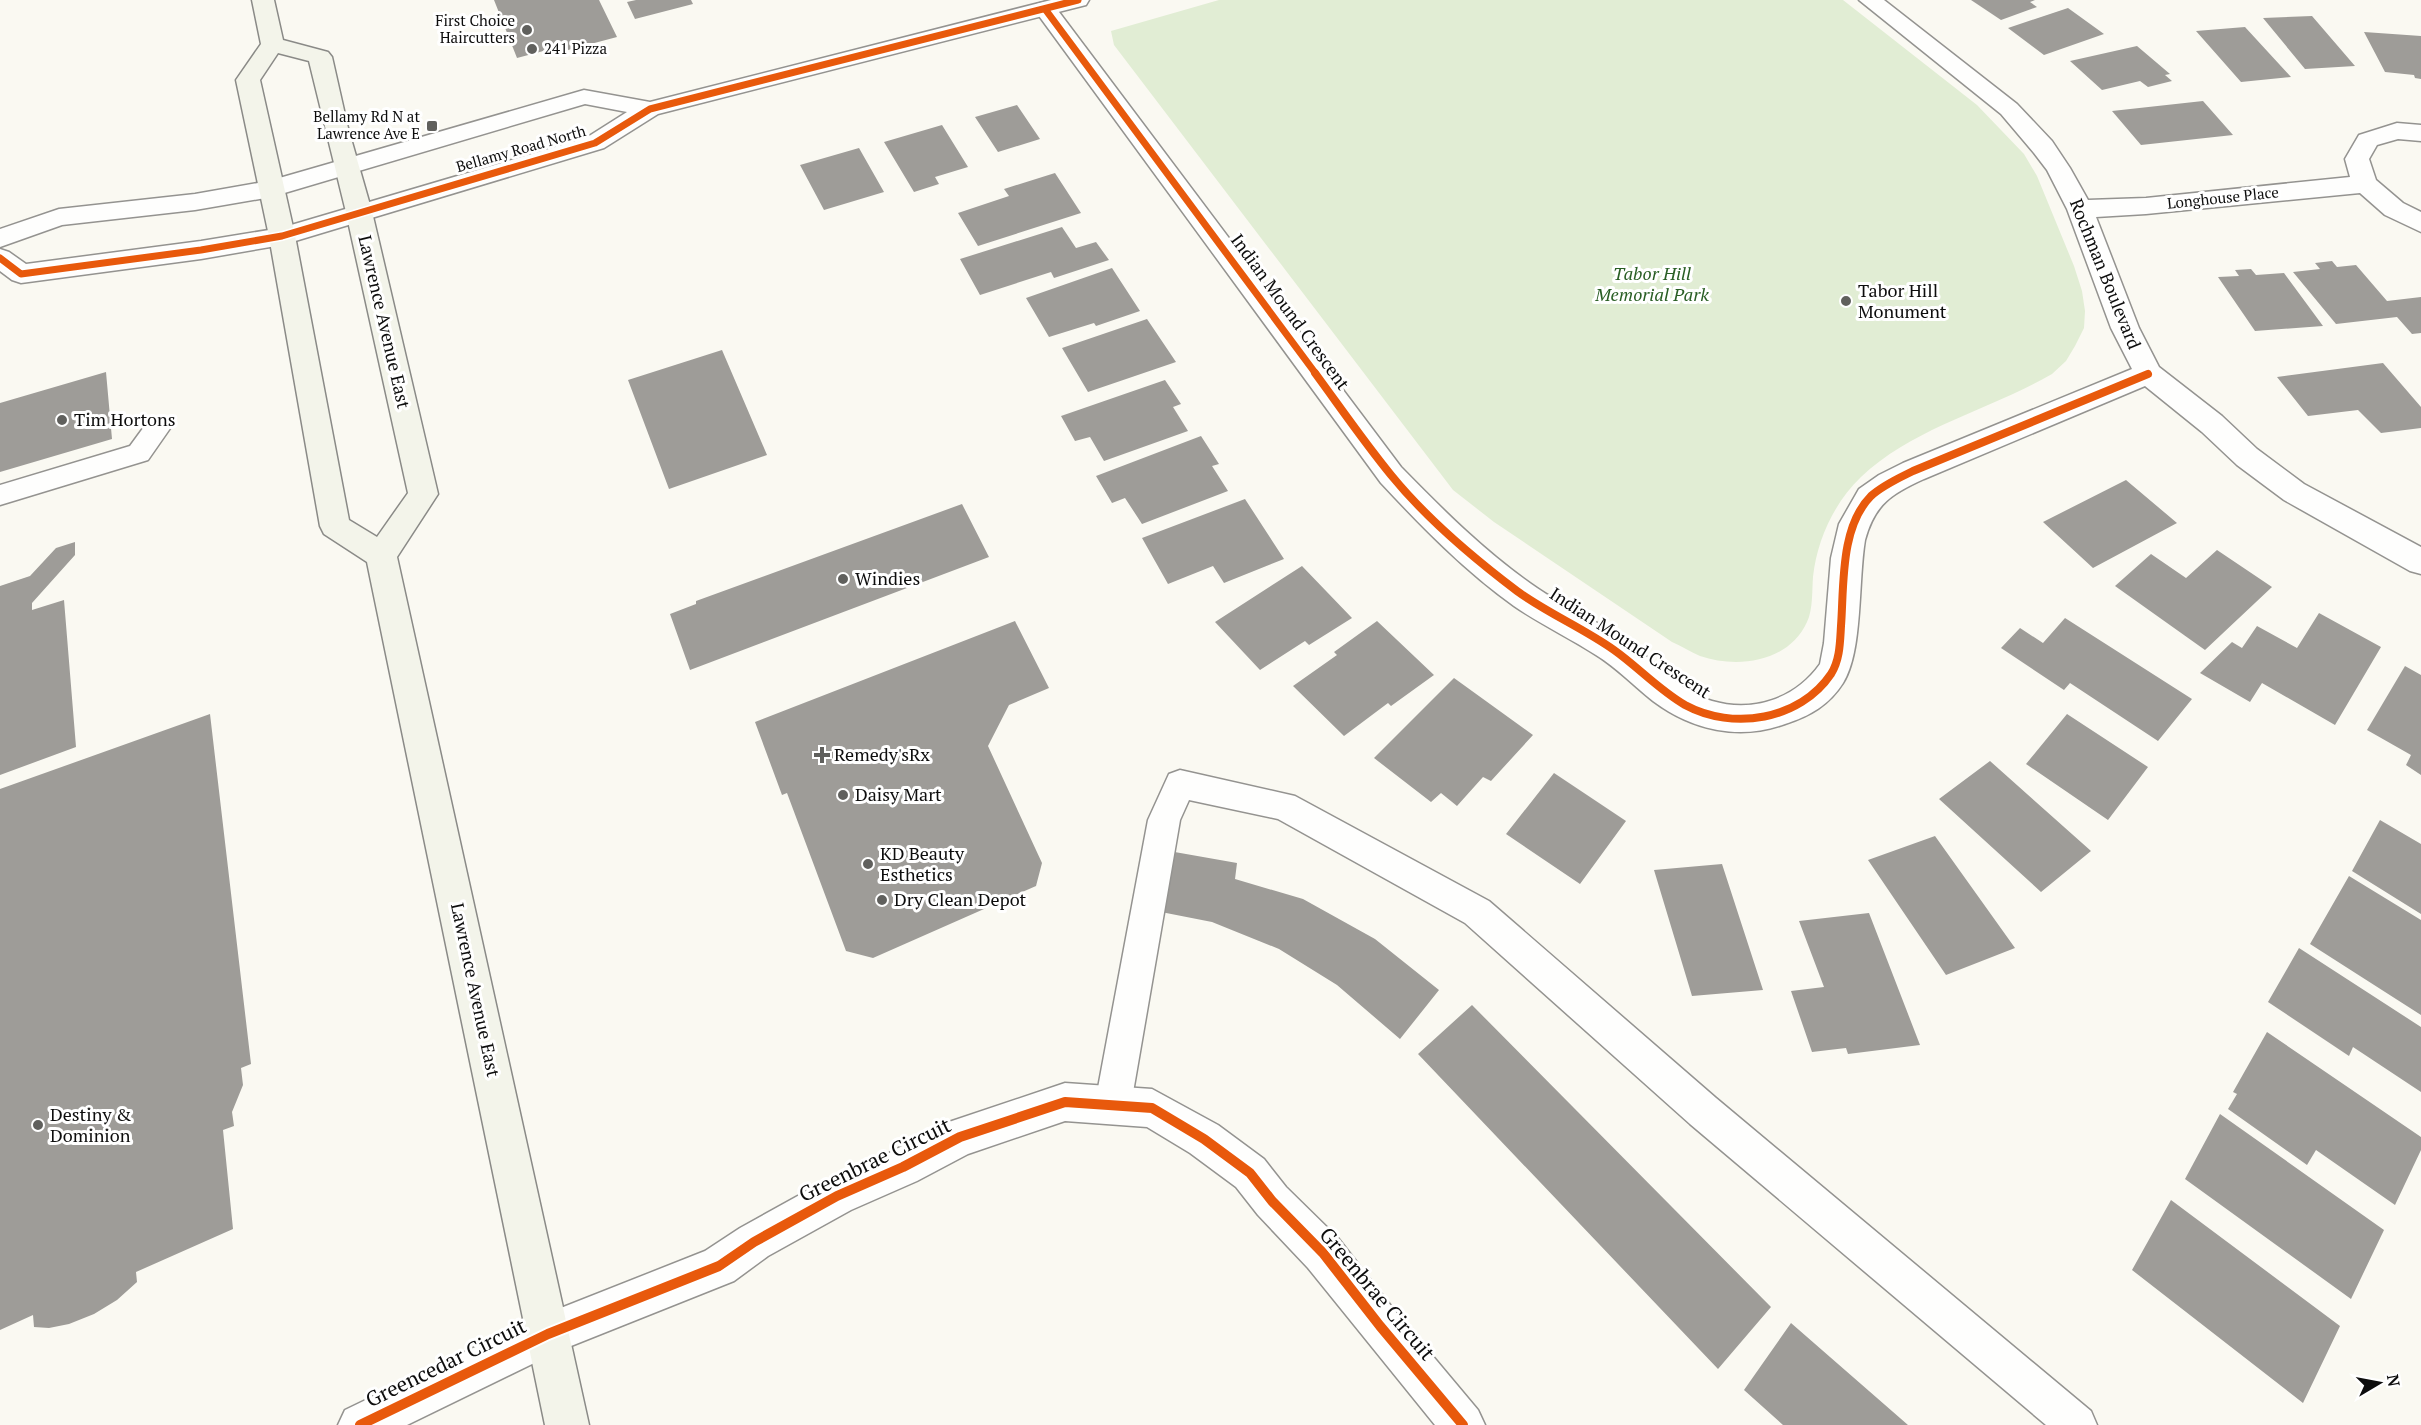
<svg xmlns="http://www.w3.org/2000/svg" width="2421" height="1425" font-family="'PT Serif',serif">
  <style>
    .green { fill: #e1edd4 }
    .building { fill: #9e9c98 }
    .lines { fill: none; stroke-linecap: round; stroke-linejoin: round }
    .service-casing { stroke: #949390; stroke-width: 3 }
    .minor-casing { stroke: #949390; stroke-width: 3 }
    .tertiary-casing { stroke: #949390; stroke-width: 3 }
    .secondary-casing { stroke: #8a8a87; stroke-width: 3 }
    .service { fill: #fefefd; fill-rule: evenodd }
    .minor { fill: #fefefd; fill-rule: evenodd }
    .tertiary { fill: #fefefd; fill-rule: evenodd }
    .secondary { fill: #f3f4ea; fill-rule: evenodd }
    .cycleway-far2-casing { stroke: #fff; stroke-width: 10 }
    .cycleway-far1-casing { stroke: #fff; stroke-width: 12 }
    .cycleway-casing { stroke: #fff; stroke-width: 14 }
    .cycleway-far2 { stroke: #e8590c; stroke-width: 7 }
    .cycleway-far1 { stroke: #e8590c; stroke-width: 8 }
    .cycleway { stroke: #e8590c; stroke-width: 10 }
    .poi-dot { fill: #60605d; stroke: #fff; stroke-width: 2 }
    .labels { text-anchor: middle; stroke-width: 6; stroke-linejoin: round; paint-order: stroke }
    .far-poi-label { font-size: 15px; fill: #0d0d0d; stroke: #fff; text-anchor: end }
    .far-street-label { font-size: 15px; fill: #0d0d0d; stroke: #fff }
    .park-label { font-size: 18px; font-style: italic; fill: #295e24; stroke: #fff }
    .street-label { font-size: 18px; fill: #0d0d0d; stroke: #fff }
    .poi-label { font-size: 18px; fill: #0d0d0d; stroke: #fff; text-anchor: start }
    .near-street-label { font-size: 21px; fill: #0d0d0d; stroke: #fff }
  </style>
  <rect width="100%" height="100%" fill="#faf9f2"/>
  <path class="green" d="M 1219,0 L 1843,0 L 1977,105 L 2024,154 L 2037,176 L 2074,266 L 2082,291 L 2085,311 L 2084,328 L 2075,346 L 2066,361 L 2052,374 C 1990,410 1914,427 1861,477 C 1834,503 1817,540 1813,577 C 1812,590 1813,610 1807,622 C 1789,662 1738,669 1700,656 C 1691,652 1681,646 1672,642 L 1494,522 L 1453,490 L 1114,45 L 1111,31 Z"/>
  <path class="building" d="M 494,0 L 599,0 L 617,37 L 568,50 L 566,45 L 517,58 Z
    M 636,0 L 691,0 L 693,4 L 635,19 L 627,2 Z
    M 1971,0 L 2035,0 L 2030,2 L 2037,7 L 2001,20 Z
    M 2068,8 L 2104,34 L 2044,55 L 2008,28 Z
    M 2312,16 L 2355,66 L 2305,69 L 2263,18 Z
    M 2245,27 L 2291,77 L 2241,82 L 2196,31 Z
    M 2364,32 L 2421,36 L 2421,79 L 2415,78 L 2414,75 L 2385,72 Z
    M 2137,46 L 2170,74 L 2165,75 L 2172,81 L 2148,87 L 2140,81 L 2102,90 L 2070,61 Z
    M 2203,101 L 2233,135 L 2141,145 L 2112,111 Z
    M 1017,105 L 1040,139 L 998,152 L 975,117 Z
    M 942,125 L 968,167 L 935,177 L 939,184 L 914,192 L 884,142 Z
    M 859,148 L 884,192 L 824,210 L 800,165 Z
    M 1055,173 L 1081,213 L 978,246 L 958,213 L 1009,196 L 1004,189 Z
    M 1062,227 L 1076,248 L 1096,242 L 1109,260 L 1054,278 L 1051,272 L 980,295 L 960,259 Z
    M 2332,261 L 2337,267 L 2356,265 L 2387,301 L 2421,297 L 2421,333 L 2412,334 L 2397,317 L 2336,324 L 2293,272 L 2320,269 L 2315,263 Z
    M 1112,268 L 1140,311 L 1096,326 L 1094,323 L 1049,337 L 1026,298 Z
    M 2251,269 L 2256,275 L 2284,273 L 2323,326 L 2255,331 L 2218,277 L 2239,276 L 2235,270 Z
    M 1147,319 L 1176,362 L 1088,392 L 1062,348 Z
    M 722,350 L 767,455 L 669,489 L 628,380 Z
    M 2383,363 L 2421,407 L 2421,428 L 2381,433 L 2358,410 L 2308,416 L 2277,377 Z
    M 106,372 L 112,439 L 0,472 L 0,403 Z
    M 1165,380 L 1181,404 L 1173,407 L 1188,431 L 1104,461 L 1090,437 L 1075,441 L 1061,416 Z
    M 1201,436 L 1219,464 L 1212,466 L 1228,491 L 1142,524 L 1125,498 L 1112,503 L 1096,476 Z
    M 2126,480 L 2177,523 L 2093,568 L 2043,522 Z
    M 1245,499 L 1284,559 L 1224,583 L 1213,566 L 1168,584 L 1142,538 Z
    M 962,504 L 989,557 L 690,670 L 670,614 L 696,604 L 696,601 Z
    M 75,542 L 75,555 L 32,603 L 32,610 L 64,600 L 76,747 L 0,775 L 0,586 L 30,576 L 56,548 Z
    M 2217,550 L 2272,587 L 2205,650 L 2115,586 L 2151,554 L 2186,578 Z
    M 1302,566 L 1352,618 L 1309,645 L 1305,641 L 1260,670 L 1215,622 Z
    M 2319,613 L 2381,647 L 2335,725 L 2262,683 L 2250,702 L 2200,673 L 2232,642 L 2242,648 L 2257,626 L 2297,648 Z
    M 2065,618 L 2192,699 L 2158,741 L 2070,683 L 2064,690 L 2001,648 L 2020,628 L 2043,643 Z
    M 1015,621 L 1049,688 L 1009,705 L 988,746 L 1042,863 L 1036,886 L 873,958 L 846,951 L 787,793 L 782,795 L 755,722 Z
    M 1377,621 L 1434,675 L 1391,706 L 1388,703 L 1344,736 L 1293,686 L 1337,655 L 1334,652 Z
    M 2405,666 L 2421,675 L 2421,775 L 2406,765 L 2411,755 L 2367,730 Z
    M 1454,678 L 1533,735 L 1491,781 L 1483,777 L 1457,806 L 1441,793 L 1431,802 L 1374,758 Z
    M 210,714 L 251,1064 L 241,1068 L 243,1085 L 232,1112 L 234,1126 L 223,1130 L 233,1229 L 136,1272 L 137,1282 L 117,1300 L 94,1314 L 69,1324 L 49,1328 L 34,1327 L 33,1315 L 0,1330 L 0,789 Z
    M 2067,714 L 2148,767 L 2108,820 L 2026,764 Z
    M 1990,761 L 2091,851 L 2041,892 L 1939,799 Z
    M 1554,773 L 1626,821 L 1580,884 L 1506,834 Z
    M 2380,820 L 2421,844 L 2421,914 L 2352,871 Z
    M 1935,836 L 2015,948 L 1946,975 L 1868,860 Z
    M 1169,851 L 1237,863 L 1235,879 L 1303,899 L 1375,939 L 1439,990 L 1400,1039 L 1337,985 L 1279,949 L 1212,922 L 1156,911 Z
    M 1722,864 L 1763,990 L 1692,996 L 1654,870 Z
    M 2349,876 L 2421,920 L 2421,1015 L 2310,944 Z
    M 1869,913 L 1920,1045 L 1848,1054 L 1846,1048 L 1812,1052 L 1791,991 L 1824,987 L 1799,921 Z
    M 2299,948 L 2421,1027 L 2421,1092 L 2353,1047 L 2349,1056 L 2268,1002 Z
    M 1472,1005 L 1771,1307 L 1718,1369 L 1418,1054 Z
    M 2267,1032 L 2421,1137 L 2421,1150 L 2395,1205 L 2316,1150 L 2307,1165 L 2228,1109 L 2237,1094 L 2233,1092 Z
    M 2220,1114 L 2384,1230 L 2351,1299 L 2185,1179 Z
    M 2171,1200 L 2340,1326 L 2303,1403 L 2132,1270 Z
    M 1791,1323 L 1908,1425 L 1783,1425 L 1744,1390 Z"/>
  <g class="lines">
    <defs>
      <path id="service" d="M 158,417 L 167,420 L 171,427 L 148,460 L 0,505 L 0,485 L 130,446 L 149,420 Z
        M 1180,770 L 1295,796 L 1489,901 L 1716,1098 L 2091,1411 L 2097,1425 L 2046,1425 L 1690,1124 L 1465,923 L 1278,819 L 1189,800 L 1180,820 L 1131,1104 L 1125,1116 L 1113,1122 L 1101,1116 L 1095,1104 L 1148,820 L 1169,774 Z"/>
      <path id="minor" d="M 1859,0 L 1884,0 L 2017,104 L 2052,141 L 2070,168 L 2088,200 L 2146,198 L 2350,177 L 2345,159 L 2359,135 L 2397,123 L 2421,125 L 2421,141 L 2398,139 L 2377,145 L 2369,159 L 2376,180 L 2403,203 L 2421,212 L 2421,232 L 2385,215 L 2360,193 L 2146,214 L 2096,217 L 2139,328 L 2159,367 L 2222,416 L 2257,449 L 2304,484 L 2421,547 L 2421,574 L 2410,571 L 2284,500 L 2237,465 L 2202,432 L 2145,386 L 1924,479 C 1891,494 1875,504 1865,540 C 1858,581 1863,651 1843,683 C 1829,705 1810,716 1785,724 C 1739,741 1692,730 1653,701 C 1634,686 1617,668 1596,655 C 1570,638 1540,624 1514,606 C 1465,571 1422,527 1381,483 L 1034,9 L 1037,4 L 1045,2 L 1053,4 L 1401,467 C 1443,510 1487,554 1537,588 C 1566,608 1598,621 1627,641 C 1654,660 1679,692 1712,701 C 1753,713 1795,699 1820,664 L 1824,643 L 1831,558 L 1839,524 L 1859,489 L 1879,475 L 1903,463 L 2132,369 L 2111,328 L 2067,209 L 2047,170 L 2034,153 L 2001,114 Z"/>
      <path id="tertiary" d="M 1051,0 L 1089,0 L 1086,5 L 658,114 L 604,148 L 282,245 L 201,259 L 21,283 L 12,280 L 0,271 L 0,249 L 9,252 L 26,264 L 201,241 L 281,228 L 586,138 L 627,112 L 585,104 L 271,197 L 195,210 L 62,225 L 0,247 L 0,229 L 59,209 L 195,194 L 269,181 L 584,90 L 650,102 Z
        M 1065,1083 L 1152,1089 L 1218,1125 L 1264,1159 L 1286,1187 L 1338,1238 L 1395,1311 L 1478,1410 L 1485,1425 L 1435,1425 L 1308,1268 L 1258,1215 L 1236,1187 L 1190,1153 L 1147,1127 L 1065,1121 L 968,1154 L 917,1181 L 851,1210 L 768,1256 L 734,1281 L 561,1350 L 407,1425 L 338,1425 L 345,1410 L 533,1319 L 705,1251 L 740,1228 L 823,1182 L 889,1153 L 946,1123 Z"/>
      <path id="secondary" d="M 252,0 L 274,0 L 283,40 L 328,52 L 332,57 L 348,128 L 372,212 L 438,494 L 397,557 L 589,1425 L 545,1425 L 367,562 L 324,534 L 320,526 L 269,236 L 236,80 L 261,44 ZM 278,53 L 309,61 L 346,212 L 408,493 L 377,537 L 349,520 L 295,236 L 260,80 Z"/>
    </defs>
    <use href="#service" class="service-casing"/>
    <use href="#minor" class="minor-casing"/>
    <use href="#tertiary" class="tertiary-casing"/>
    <use href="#secondary" class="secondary-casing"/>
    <use href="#service" class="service"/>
    <use href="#minor" class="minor"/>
    <use href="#tertiary" class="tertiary"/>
    <use href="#secondary" class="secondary"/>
    <defs>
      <path id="cycleway-far2" d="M 1045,9 L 1316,374
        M 0,258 L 21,274 L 201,250 L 282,236 L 595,143 L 650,109 L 1078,0"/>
      <path id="cycleway-far1" d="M 1315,373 C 1340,407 1364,442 1391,475 C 1426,518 1472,557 1517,591 C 1547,613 1583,628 1614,650 C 1638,667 1659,690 1685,705 C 1733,731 1800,720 1831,674 C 1840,660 1840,642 1841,626 C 1844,586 1840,527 1871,496 C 1883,485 1899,478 1913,471 L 2148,374"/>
      <path id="cycleway" d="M 360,1425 L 548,1334 L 719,1266 L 754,1242 L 837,1196 L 903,1167 L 960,1137 L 1065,1102 L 1152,1108 L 1204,1139 L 1250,1173 L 1272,1201 L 1323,1253 L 1380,1326 L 1463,1425"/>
    </defs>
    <use href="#cycleway-far2" class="cycleway-far2-casing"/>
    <use href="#cycleway-far1" class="cycleway-far1-casing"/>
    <use href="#cycleway" class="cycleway-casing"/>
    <use href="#cycleway-far2" class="cycleway-far2"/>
    <use href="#cycleway-far1" class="cycleway-far1"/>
    <use href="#cycleway" class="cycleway"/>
  </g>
  <g class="poi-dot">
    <circle cx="527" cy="30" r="6"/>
    <circle cx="532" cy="49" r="6"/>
    <rect x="426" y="120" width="12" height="12" rx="3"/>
    <circle cx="1846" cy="301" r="6"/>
    <circle cx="62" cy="420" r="6"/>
    <circle cx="843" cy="579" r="6"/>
    <path d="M819 746h6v6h6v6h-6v6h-6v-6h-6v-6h6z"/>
    <circle cx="843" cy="795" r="6"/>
    <circle cx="868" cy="864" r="6"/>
    <circle cx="882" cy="900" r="6"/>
    <circle cx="38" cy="1125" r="6"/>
  </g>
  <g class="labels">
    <g class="far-poi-label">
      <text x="515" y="26">First Choice<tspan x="515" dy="17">Haircutters</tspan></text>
      <text x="544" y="54" text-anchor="start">241 Pizza</text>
      <text x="420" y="122">Bellamy Rd N at<tspan x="420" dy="17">Lawrence Ave E</tspan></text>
    </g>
    <g class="far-street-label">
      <text transform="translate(521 149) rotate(-16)" y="5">Bellamy Road North</text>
      <text transform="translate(2223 198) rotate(-6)" y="5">Longhouse Place</text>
    </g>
    <g class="park-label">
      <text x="1652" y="280">Tabor Hill<tspan x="1652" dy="21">Memorial Park</tspan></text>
    </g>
    <g class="street-label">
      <text transform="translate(2105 274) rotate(68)" y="6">Rochman Boulevard</text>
      <text transform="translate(1290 312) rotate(54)" y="6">Indian Mound Crescent</text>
      <text transform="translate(384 322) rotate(77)" y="6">Lawrence Avenue East</text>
      <text transform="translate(1630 643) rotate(33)" y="6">Indian Mound Crescent</text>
      <text transform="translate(475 990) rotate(78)" y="6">Lawrence Avenue East</text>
    </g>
    <g class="poi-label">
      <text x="1858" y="297">Tabor Hill<tspan x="1858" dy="21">Monument</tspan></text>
      <text x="74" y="426">Tim Hortons</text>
      <text x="855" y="585">Windies</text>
      <text x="834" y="761">Remedy'sRx</text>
      <text x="855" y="801">Daisy Mart</text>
      <text x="880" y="860">KD Beauty<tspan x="880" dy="21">Esthetics</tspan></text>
      <text x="894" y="906">Dry Clean Depot</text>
      <text x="50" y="1121">Destiny &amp;<tspan x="50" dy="21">Dominion</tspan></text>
    </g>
    <g class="near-street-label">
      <text transform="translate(875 1160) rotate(-26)" y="7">Greenbrae Circuit</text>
      <text transform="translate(1377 1294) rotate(50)" y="7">Greenbrae Circuit</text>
      <text transform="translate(446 1363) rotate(-26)" y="7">Greencedar Circuit</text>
    </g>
  </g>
  <g transform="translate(2379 1383) rotate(80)" stroke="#ffffff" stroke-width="4.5" paint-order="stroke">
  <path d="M0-4.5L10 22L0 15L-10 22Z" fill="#0d0d0d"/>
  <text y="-9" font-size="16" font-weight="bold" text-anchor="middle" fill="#0d0d0d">N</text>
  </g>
</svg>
